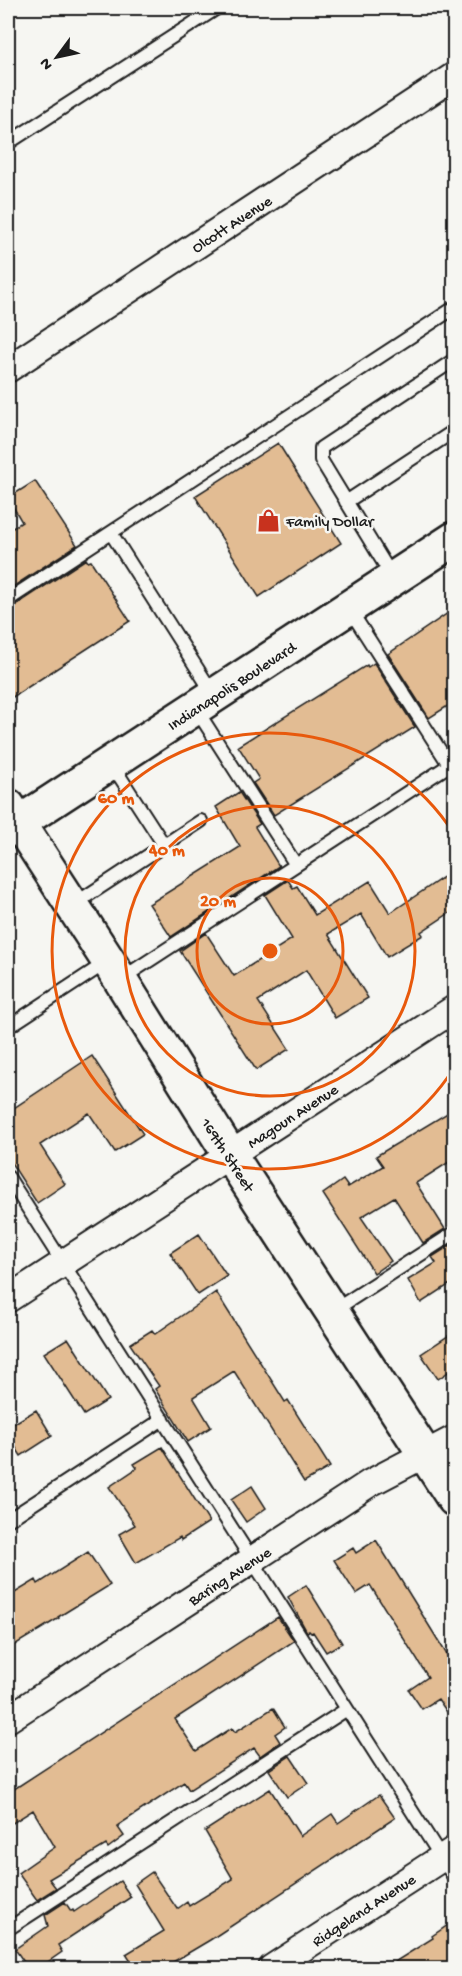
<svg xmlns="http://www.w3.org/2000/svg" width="462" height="1976" font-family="'Gochi Hand',sans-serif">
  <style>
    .building { fill: #e2bc93; stroke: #1c1c1c; stroke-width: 1.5 }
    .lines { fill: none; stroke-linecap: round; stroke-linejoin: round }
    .lane-casing { stroke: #1c1c1c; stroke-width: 16 }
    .street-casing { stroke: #1c1c1c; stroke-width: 30 }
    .secondary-casing { stroke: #1c1c1c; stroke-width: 38 }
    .primary-casing { stroke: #1c1c1c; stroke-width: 38 }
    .lane { stroke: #f6f6f2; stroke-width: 12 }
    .street { stroke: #f6f6f2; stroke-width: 26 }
    .secondary { stroke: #f6f6f2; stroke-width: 33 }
    .primary { stroke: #f6f6f2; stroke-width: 33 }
    .ring { fill: none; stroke: #e8590c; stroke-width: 3 }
    .labels { text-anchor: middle; stroke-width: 5; stroke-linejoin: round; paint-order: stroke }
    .street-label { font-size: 16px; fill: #1c1c1c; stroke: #f6f6f2 }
    .poi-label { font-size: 16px; fill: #1c1c1c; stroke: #f6f6f2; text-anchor: start }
    .centre { fill: #e8590c; stroke: #f6f6f2; stroke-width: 3 }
    .ring-label { font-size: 18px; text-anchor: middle; font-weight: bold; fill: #e8590c; stroke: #f6f6f2; stroke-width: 5; stroke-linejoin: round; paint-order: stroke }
  </style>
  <rect width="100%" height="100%" fill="#f6f6f2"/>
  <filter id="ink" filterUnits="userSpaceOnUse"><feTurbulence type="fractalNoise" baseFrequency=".0167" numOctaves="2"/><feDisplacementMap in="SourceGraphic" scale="12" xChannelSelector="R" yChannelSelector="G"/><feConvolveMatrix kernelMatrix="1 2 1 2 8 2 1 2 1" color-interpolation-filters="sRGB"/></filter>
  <g filter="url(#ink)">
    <path class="building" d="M 278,443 L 341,543 L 259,597 L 195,496 Z
      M 35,481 L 77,545 L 8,590 L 8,531 L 22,522 L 8,498 Z
      M 86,559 L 88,562 L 91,561 L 130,621 L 8,700 L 8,608 L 13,607 Z
      M 454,609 L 454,702 L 429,718 L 388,654 Z
      M 374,663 L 415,727 L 274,815 L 253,783 L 259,779 L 238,746 L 367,665 L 368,667 Z
      M 239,792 L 260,824 L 255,827 L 279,866 L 171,937 L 149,904 L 240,847 L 216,807 Z
      M 454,870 L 454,910 L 421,932 L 423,935 L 387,957 L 361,914 L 328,934 L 368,998 L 335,1018 L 306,970 L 258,1001 L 289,1049 L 256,1070 L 180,951 L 206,933 L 234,976 L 292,939 L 265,895 L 288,880 L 293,888 L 297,886 L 315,915 L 370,881 L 390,913 Z
      M 92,1056 L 143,1134 L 115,1152 L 89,1113 L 40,1145 L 65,1184 L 37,1203 L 8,1158 L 8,1112 Z
      M 454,1109 L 454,1159 L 416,1183 L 445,1229 L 423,1243 L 394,1197 L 361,1217 L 391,1261 L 374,1273 L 323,1194 L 343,1180 L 348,1187 L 383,1166 L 376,1156 Z
      M 199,1234 L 227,1276 L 198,1295 L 170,1253 Z
      M 454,1243 L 454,1291 L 450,1284 L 421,1303 L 408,1280 L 436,1263 L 432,1257 Z
      M 216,1292 L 285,1402 L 288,1400 L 330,1467 L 304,1482 L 234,1371 L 193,1397 L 211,1427 L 188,1442 L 155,1389 L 159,1386 L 130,1344 L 152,1330 L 155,1334 Z
      M 454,1332 L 454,1368 L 438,1379 L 421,1354 Z
      M 68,1338 L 108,1400 L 84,1415 L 44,1353 Z
      M 36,1410 L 52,1436 L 21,1456 L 8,1435 L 8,1427 Z
      M 162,1447 L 209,1522 L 181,1540 L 180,1537 L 136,1563 L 119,1534 L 135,1525 L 109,1487 L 137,1468 L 134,1464 Z
      M 252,1486 L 266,1508 L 246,1522 L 231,1500 Z
      M 376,1540 L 454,1666 L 454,1722 L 438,1699 L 422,1709 L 409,1690 L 428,1677 L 370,1585 L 356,1594 L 334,1560 L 353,1548 L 356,1553 Z
      M 88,1552 L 110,1585 L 58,1617 L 59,1618 L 8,1649 L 8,1597 L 36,1580 L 38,1584 Z
      M 306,1585 L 342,1643 L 326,1652 L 313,1632 L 311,1633 L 309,1631 L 307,1632 L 288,1597 Z
      M 278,1617 L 294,1641 L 175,1719 L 196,1751 L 232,1728 L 235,1732 L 273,1708 L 285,1727 L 275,1734 L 280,1742 L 260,1756 L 254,1748 L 189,1790 L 184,1782 L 117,1826 L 124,1836 L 108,1848 L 106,1845 L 49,1879 L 56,1888 L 37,1900 L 18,1873 L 55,1847 L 33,1810 L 8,1826 L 8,1793 Z
      M 290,1756 L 308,1783 L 287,1797 L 269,1770 Z
      M 270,1789 L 300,1836 L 332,1814 L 338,1823 L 379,1795 L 395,1818 L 210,1940 L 163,1968 L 135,1968 L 126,1954 L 164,1931 L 135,1884 L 152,1872 L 177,1909 L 187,1902 L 189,1906 L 233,1879 L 205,1831 Z
      M 120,1881 L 131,1897 L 58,1945 L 62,1952 L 39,1968 L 28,1968 L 15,1949 L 48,1926 L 45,1915 L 65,1902 L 71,1911 L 73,1910 L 74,1912 Z
      M 454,1921 L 454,1968 L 385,1968 L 433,1938 L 432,1936 Z"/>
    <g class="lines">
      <defs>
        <path id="lane" d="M 8,143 L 217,8
          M 346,502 L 454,431
          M 111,533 L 214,695
          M 393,578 L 321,460 L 321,448 L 454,360
          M 8,600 L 454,308
          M 350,610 L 450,766
          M 196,709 L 296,865
          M 111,763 L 164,845
          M 73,905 L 201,821
          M 121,979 L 454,762
          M 8,1027 L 107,962
          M 8,1177 L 454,1877
          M 333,1311 L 454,1233
          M 8,1520 L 163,1419
          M 8,1929 L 347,1709"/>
        <path id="street" d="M 8,369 L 454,76
          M 8,1299 L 454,1009
          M 8,1719 L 370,1483 L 454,1439
          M 272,1968 L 454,1850"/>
        <path id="secondary" d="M 8,806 L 120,979 L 230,1155 L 454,1499"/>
        <path id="primary" d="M 8,830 L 454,539"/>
      </defs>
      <use href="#lane" class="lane-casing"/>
      <use href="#street" class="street-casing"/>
      <use href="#secondary" class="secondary-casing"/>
      <use href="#primary" class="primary-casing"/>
      <use href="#lane" class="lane"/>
      <use href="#street" class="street"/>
      <use href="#secondary" class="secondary"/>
      <use href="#primary" class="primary"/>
    </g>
  </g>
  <g class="ring">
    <circle cx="270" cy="951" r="73"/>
    <circle cx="270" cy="951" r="145"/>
    <path d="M454 1068A218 218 0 1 1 454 834"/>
  </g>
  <defs>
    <symbol id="shop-bare" viewBox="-9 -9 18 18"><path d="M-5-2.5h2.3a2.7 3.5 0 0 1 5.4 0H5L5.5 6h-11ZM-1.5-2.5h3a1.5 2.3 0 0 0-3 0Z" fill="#c8321e" stroke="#f6f6f2" stroke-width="2.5" paint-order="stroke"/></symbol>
  </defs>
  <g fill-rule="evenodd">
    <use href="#shop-bare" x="252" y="504" width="33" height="33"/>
  </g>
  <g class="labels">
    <g class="street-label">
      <text transform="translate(231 223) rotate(-33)" y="6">Olcott Avenue</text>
      <text transform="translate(231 685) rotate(-33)" y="6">Indianapolis Boulevard</text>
      <text transform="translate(292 1115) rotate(-33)" y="6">Magoun Avenue</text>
      <text transform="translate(229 1154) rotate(57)" y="6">169th Street</text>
      <text transform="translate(229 1575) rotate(-33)" y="6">Baring Avenue</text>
      <text transform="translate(363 1909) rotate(-33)" y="6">Ridgeland Avenue</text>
    </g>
    <g class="poi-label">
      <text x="286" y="526">Family Dollar</text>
    </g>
  </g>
  <circle cx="270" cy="951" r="9" class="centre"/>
  <g class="ring-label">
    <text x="116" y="803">60 m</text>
    <text x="167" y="855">40 m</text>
    <text x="218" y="906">20 m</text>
  </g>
  <rect width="462" height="1976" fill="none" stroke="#f6f6f2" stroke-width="30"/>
  <rect x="15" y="15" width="432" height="1946" fill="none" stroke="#1c1c1c" stroke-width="2" filter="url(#ink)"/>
  <g transform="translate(57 57) rotate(237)" stroke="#f6f6f2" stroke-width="4.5" paint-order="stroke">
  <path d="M0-4.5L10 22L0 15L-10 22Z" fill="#1c1c1c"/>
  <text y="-9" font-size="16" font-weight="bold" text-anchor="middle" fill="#1c1c1c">N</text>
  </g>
</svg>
